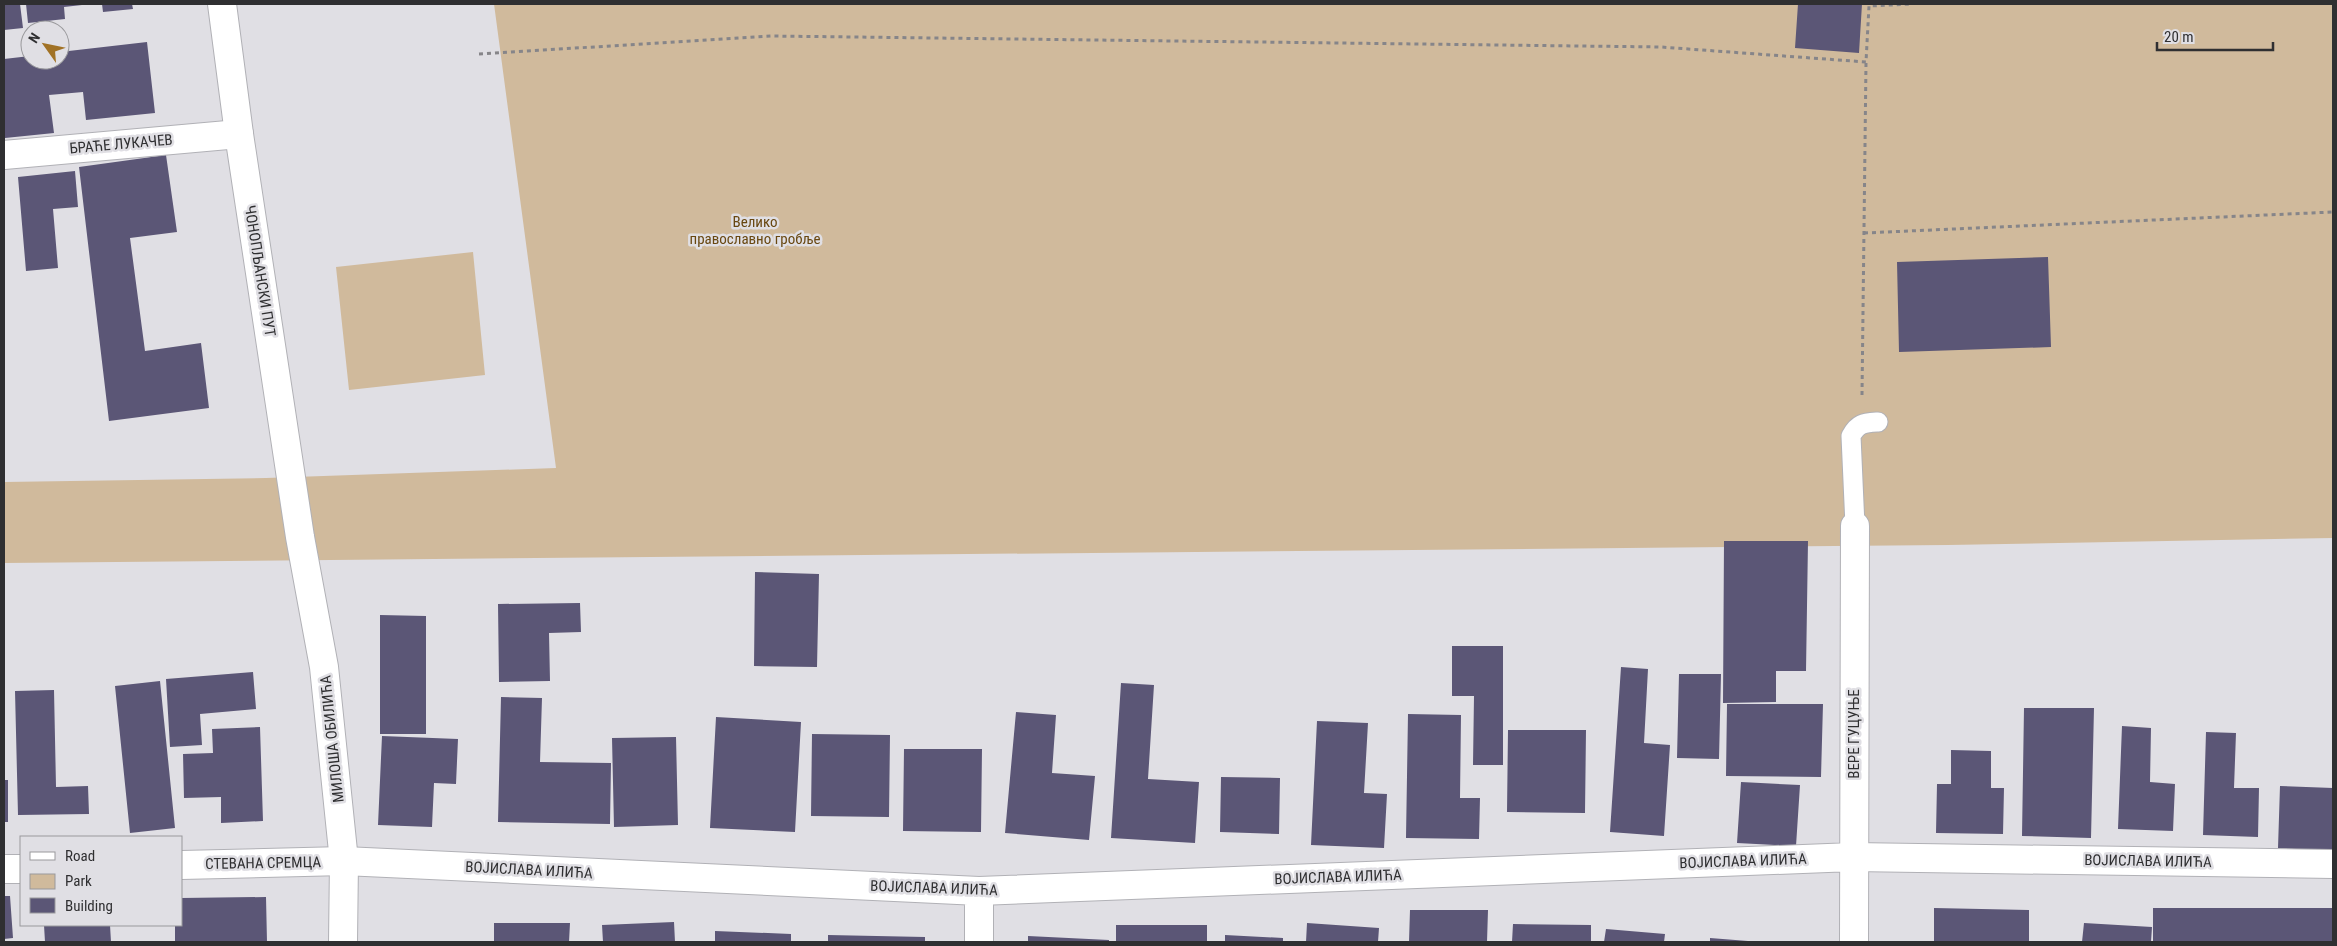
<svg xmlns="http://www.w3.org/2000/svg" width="2337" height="946" font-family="'Roboto Condensed',sans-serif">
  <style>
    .green { fill: #d0ba9c }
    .building { fill: #5b5676 }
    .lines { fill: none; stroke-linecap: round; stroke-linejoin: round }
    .lane-casing { stroke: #b1b1b6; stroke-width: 21 }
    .street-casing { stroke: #b1b1b6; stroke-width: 30 }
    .secondary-casing { stroke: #b1b1b6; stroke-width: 30 }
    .path { stroke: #868589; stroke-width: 3; stroke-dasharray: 4 4; stroke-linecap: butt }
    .lane { stroke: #fff; stroke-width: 19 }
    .street { stroke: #fff; stroke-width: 28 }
    .secondary { stroke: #fff; stroke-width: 28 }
    .labels { text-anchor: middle; stroke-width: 5; stroke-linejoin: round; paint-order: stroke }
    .street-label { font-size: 15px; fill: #2f2f31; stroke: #e0dfe4 }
    .park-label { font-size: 15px; fill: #684710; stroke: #e0dfe4 }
  </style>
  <rect width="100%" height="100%" fill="#e0dfe4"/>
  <path class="green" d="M 494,4 L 2333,4 L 2333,538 L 1948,545 L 4,563 L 4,482 L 266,478 L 556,468 Z
    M 473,252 L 485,375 L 349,390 L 336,267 Z"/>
  <path class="building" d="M 4,4 L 20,4 L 23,28 L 4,30 Z
    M 26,4 L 81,4 L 82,5 L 64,7 L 65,19 L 28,23 Z
    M 102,4 L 132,4 L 133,9 L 103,12 Z
    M 1798,4 L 1862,4 L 1859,53 L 1795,48 Z
    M 147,42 L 155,113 L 86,120 L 83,92 L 49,95 L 54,133 L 5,138 L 4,59 L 30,56 L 30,60 L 60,60 L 60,52 Z
    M 166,155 L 177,232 L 130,238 L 145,351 L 201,343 L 209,408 L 109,421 L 79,167 Z
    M 75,171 L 78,207 L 53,209 L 58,268 L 26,271 L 18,177 Z
    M 2048,257 L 2051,347 L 1899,352 L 1897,262 Z
    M 1724,541 L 1808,541 L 1806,671 L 1776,671 L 1776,702 L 1723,703 Z
    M 755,572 L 819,574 L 817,667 L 754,666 Z
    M 580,603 L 581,632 L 549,633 L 550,681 L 499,682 L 498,604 Z
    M 380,615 L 426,616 L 426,734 L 380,734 Z
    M 1452,646 L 1503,646 L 1503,765 L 1473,765 L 1474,696 L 1452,696 Z
    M 1621,667 L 1648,669 L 1644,743 L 1670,745 L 1664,836 L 1610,832 Z
    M 253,672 L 256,709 L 200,714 L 202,745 L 170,747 L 166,679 Z
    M 1679,674 L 1721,674 L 1719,759 L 1677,758 Z
    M 160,681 L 175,828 L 130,833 L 115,686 Z
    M 1121,683 L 1154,685 L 1148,779 L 1199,782 L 1195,843 L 1111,838 Z
    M 54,690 L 56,787 L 88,786 L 89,814 L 18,815 L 15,691 Z
    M 501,697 L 542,698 L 540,762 L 611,763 L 610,824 L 498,822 Z
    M 1727,704 L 1823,704 L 1821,777 L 1726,776 Z
    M 2024,708 L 2094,708 L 2091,838 L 2022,836 Z
    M 1016,712 L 1056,715 L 1052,773 L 1095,776 L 1089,840 L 1005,833 Z
    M 1408,714 L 1461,715 L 1460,798 L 1480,798 L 1479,839 L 1406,838 Z
    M 716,717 L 801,722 L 795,832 L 710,828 Z
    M 1317,721 L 1368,723 L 1364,793 L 1387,794 L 1384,848 L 1311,845 Z
    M 2122,726 L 2151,728 L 2150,782 L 2175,784 L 2173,831 L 2118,829 Z
    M 260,727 L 263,821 L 221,823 L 221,797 L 184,798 L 183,754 L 213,753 L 212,729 Z
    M 1508,730 L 1586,730 L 1585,813 L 1507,812 Z
    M 2206,732 L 2236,733 L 2234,788 L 2259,788 L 2258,837 L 2203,835 Z
    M 812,734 L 890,735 L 889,817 L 811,816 Z
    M 382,736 L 458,739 L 456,784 L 434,783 L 432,827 L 378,825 Z
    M 676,737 L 678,825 L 614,827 L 612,738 Z
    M 904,749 L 982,749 L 981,832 L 903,831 Z
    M 1951,750 L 1991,751 L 1991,788 L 2004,788 L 2003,834 L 1936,833 L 1937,784 L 1951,784 Z
    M 1221,777 L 1280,778 L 1279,834 L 1220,832 Z
    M 4,780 L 8,780 L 8,822 L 4,822 Z
    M 1741,782 L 1800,785 L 1796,846 L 1737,843 Z
    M 2280,786 L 2333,788 L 2333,851 L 2278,848 Z
    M 4,896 L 10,896 L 13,938 L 4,939 Z
    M 266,897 L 267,942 L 175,942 L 175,925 L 181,925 L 181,898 Z
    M 1934,908 L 2029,910 L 2029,942 L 1934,942 Z
    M 2153,908 L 2333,908 L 2333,942 L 2153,942 Z
    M 1410,910 L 1488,910 L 1487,942 L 1409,942 Z
    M 674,922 L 675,942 L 603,942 L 602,925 Z
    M 494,923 L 570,923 L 569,942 L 494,942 Z
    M 1307,923 L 1379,928 L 1378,942 L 1306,942 Z
    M 2084,923 L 2152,927 L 2151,942 L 2082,942 Z
    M 1513,924 L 1591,925 L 1591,942 L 1512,942 Z
    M 44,925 L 110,925 L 111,942 L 45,942 Z
    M 1116,925 L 1207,925 L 1207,942 L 1116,942 Z
    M 1606,929 L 1665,934 L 1664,942 L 1604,942 Z
    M 715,931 L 791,934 L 791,942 L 715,942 Z
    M 828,935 L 925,937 L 925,942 L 828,942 Z
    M 1225,935 L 1283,938 L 1283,942 L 1225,942 Z
    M 1028,936 L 1109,940 L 1109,942 L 1028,942 Z
    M 1710,938 L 1748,941 L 1748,942 L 1710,942 Z"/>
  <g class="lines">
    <defs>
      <path id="lane" d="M 1855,526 L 1851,436 C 1858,423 1864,423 1878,422"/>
      <path id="street" d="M 4,155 L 239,134
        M 181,865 L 344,861 L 979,891 L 1853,857 L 2333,864
        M 4,869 L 21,869
        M 979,891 L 979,942
        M 1854,942 L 1855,526"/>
      <path id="secondary" d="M 222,4 L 239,134 L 300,537 L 324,667 L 344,861 L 343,942"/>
    </defs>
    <use href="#lane" class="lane-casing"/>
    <use href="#street" class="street-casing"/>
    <use href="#secondary" class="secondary-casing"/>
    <path class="path" d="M 479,54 L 772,36 L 1661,47 L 1866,62 L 1869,6 L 1912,4
      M 1864,233 L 2333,212
      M 1862,395 L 1866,62"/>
    <use href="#lane" class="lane"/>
    <use href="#street" class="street"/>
    <use href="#secondary" class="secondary"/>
  </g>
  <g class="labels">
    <g class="street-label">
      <text transform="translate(121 144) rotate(-5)" y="5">БРАЋЕ ЛУКАЧЕВ</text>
      <text transform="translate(260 271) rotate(81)" y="5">ЧОНОПЉАНСКИ ПУТ</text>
      <text transform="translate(1854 734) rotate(-90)" y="5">ВЕРЕ ГУЦУЊЕ</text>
      <text transform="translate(332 739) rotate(-96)" y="5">МИЛОША ОБИЛИЋА</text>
      <text transform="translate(1743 861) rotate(-2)" y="5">ВОЈИСЛАВА ИЛИЋА</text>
      <text transform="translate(2148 861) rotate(1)" y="5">ВОЈИСЛАВА ИЛИЋА</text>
      <text transform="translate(263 863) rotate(-1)" y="5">СТЕВАНА СРЕМЦА</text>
      <text transform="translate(529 870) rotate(3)" y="5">ВОЈИСЛАВА ИЛИЋА</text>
      <text transform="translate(1338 877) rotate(-2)" y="5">ВОЈИСЛАВА ИЛИЋА</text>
      <text transform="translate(934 888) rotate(2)" y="5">ВОЈИСЛАВА ИЛИЋА</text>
    </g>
    <g class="park-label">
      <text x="755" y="227">Велико<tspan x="755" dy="17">православно гробље</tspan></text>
    </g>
  </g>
  <rect width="2337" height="946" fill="none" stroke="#2f2f31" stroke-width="10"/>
  <rect x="20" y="836" width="162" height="90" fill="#e0dfe4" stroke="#99999c"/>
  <rect x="30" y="852" width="25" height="8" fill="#ffffff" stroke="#99999c"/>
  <text x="65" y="861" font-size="15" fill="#2f2f31">Road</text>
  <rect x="30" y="874" width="25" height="15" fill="#d0ba9c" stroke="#99999c"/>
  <text x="65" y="886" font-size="15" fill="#2f2f31">Park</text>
  <rect x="30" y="898" width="25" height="15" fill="#5b5676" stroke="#99999c"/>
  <text x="65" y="911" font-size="15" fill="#2f2f31">Building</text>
  <g transform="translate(45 45) rotate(303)"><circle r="24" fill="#e0dfe4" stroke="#99999c"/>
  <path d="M0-4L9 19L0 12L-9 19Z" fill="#a17225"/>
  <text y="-8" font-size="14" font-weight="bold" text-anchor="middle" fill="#2f2f31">N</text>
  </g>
  <path d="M2157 42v8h116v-8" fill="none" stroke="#2f2f31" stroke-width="2.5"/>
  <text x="2164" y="42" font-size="15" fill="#2f2f31" stroke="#e0dfe4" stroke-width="4" paint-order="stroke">20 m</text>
</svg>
